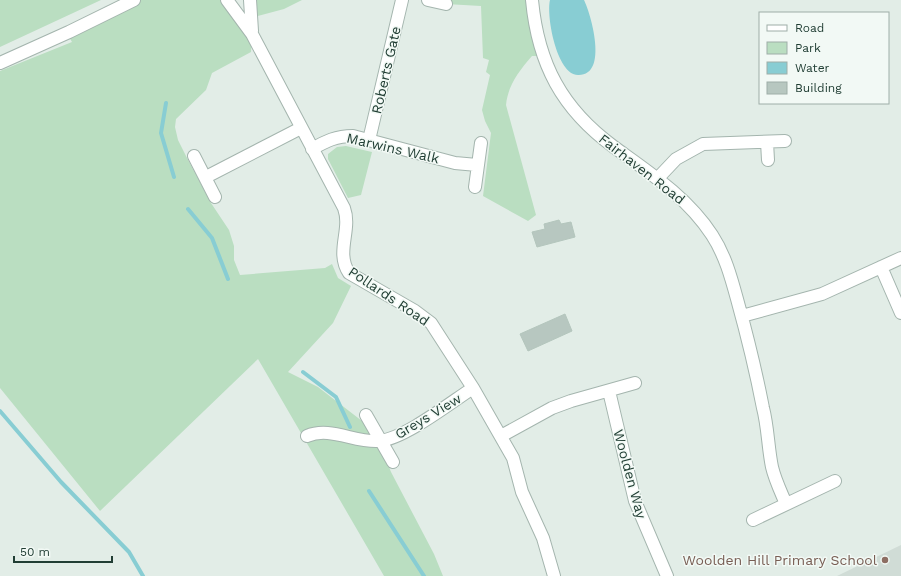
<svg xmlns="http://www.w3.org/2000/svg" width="901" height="576" font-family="'Work Sans',sans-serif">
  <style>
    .built { fill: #d0dcd6 }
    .green { fill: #badec1 }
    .water { fill: #88cdd3 }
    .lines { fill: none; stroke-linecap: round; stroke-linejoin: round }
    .stream { stroke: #88cdd3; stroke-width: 4 }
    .building { fill: #b7c7c0; stroke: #b4c6bd }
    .minor-casing { stroke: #a4b5ae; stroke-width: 14 }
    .tertiary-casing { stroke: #a4b5ae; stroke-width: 14 }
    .minor { stroke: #fff; stroke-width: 12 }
    .tertiary { stroke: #fff; stroke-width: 12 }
    .education-dot { fill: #8d6e63; stroke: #f2f9f5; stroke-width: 1.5 }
    .labels { text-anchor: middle; stroke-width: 3; stroke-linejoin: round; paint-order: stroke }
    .street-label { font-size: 14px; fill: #213e34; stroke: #f2f9f5 }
    .education-label { font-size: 14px; fill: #785e54; stroke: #f2f9f5; text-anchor: end }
  </style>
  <rect width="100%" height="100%" fill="#e2ede7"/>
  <path class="built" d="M 901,545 L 901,576 L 837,576 Z"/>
  <path class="green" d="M 0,0 L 101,0 L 0,47 Z
    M 134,0 L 227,0 L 252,34 L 251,52 L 212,73 L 206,90 L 176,119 L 175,127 L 178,140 L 186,156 L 211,203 L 229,230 L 234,246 L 234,260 L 240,275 L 325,268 L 332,264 L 338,278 L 351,286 L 333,323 L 288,372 L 318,387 L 362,421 L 377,438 L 391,472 L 434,554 L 443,576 L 384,576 L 258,359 L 100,511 L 0,388 L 0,71 L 72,42 L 68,35 Z
    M 250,0 L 302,0 L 284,9 L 250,18 Z
    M 428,0 L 532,0 L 543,56 L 532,56 C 519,71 508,85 506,105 L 536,215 L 528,221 L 483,196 L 491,133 L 485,121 L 482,110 L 490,75 L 486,72 L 489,60 L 483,58 L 481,6 L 446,4 Z
    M 346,146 L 372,152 L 361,195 L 348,198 L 328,159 L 328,154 L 337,147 Z"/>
  <path class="water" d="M 550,0 L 584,0 C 591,14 609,76 578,75 C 557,75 546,16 550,0 Z"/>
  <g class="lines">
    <path class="stream" d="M 166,103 L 161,133 L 174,177
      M 188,209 L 212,238 L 228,279
      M 303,372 L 336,397 L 350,427
      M 0,411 L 61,482 L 129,552 L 143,576
      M 369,491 L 424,576"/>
  </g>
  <path class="building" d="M 559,220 L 561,224 L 571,222 L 575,237 L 537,247 L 532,232 L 545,229 L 544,224 Z
    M 565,314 L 572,331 L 528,351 L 520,334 Z"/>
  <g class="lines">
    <defs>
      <path id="minor" d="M 227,0 L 252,34 L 344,208 C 352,230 335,252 349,273 L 415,311 L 431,323 L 473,388 L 513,458 L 522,492 L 543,538 L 554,576
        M 250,0 L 252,31
        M 428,0 L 446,4
        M 532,0 C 538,64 562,109 614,147 C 650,173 687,197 712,235 C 725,255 731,277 737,299 C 747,335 756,372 763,408 C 768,427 768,448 772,467 C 775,480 781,492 786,504
        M 369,140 L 402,0
        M 767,142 L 768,160
        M 312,149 C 326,141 336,136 353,136 L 455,163 L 477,165
        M 194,156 L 215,197
        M 206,177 L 301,128
        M 658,178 L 676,159 L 703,144 L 785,141
        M 475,187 L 481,143
        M 881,267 L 901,313
        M 742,316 L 822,294 L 901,258
        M 609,391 L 635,501 L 667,576
        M 366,415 L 393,462
        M 307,436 C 330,426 355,443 379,441 C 404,439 450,403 473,388
        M 501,436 L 552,408 L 571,401 L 635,383
        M 753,520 L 835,481"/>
      <path id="tertiary" d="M 0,63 L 69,32 L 134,0"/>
    </defs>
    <use href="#minor" class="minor-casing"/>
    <use href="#tertiary" class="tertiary-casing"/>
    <use href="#minor" class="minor"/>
    <use href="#tertiary" class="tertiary"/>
  </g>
  <circle class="education-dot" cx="885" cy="560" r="4"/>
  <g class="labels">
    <g class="street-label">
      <text transform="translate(386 70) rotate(-77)" y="5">Roberts Gate</text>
      <text transform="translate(393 148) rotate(13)" y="5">Marwins Walk</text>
      <text transform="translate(642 169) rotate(38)" y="5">Fairhaven Road</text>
      <text transform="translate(389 296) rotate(34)" y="5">Pollards Road</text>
      <text transform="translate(428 416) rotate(-31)" y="5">Greys View</text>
      <text transform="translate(630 474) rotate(75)" y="5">Woolden Way</text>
    </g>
    <g class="education-label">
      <text x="877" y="565">Woolden Hill Primary School</text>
    </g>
  </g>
  <rect x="759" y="12" width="130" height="92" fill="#f2f9f5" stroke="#9eaea8"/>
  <rect x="767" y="25" width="20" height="6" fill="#ffffff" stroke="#9eaea8"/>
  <text x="795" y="32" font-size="12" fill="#213e34">Road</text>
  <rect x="767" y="42" width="20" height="12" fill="#badec1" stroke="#9eaea8"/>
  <text x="795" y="52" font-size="12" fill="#213e34">Park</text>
  <rect x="767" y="62" width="20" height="12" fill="#88cdd3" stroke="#9eaea8"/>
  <text x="795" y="72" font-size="12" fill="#213e34">Water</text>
  <rect x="767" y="82" width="20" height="12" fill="#b7c7c0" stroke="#9eaea8"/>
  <text x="795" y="92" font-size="12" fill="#213e34">Building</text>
  <path d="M14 556v6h98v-6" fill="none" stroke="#213e34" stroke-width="2"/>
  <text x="20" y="556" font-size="12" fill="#213e34" stroke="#f2f9f5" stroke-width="3" paint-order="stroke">50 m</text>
</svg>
